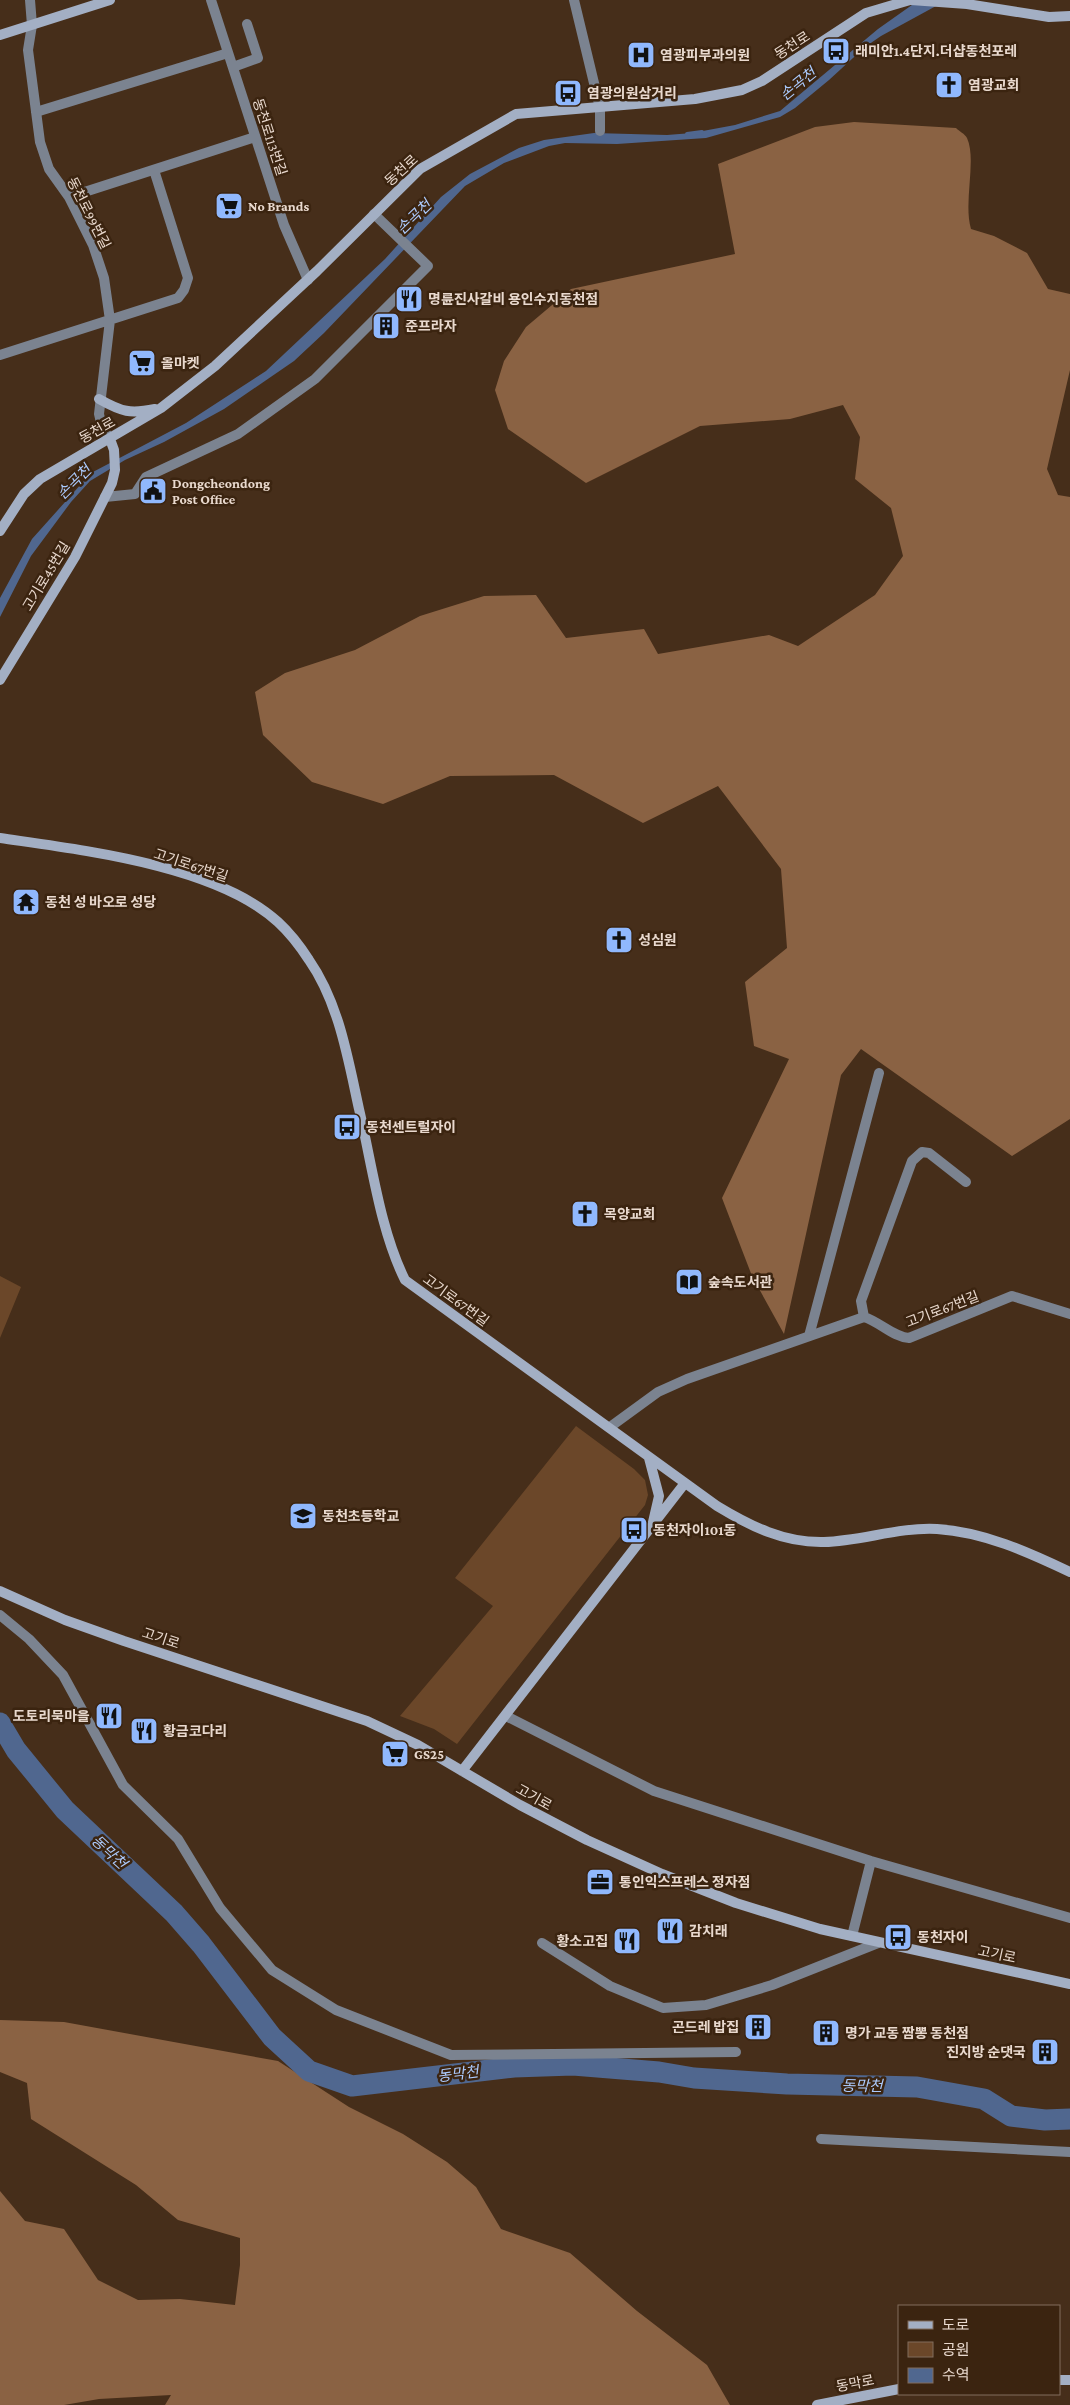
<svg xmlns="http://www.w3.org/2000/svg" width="1070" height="2405" font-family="'Crimson Pro','Noto Sans KR',serif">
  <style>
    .green { fill: #6b4729 }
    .forest { fill: #8a6243 }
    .water { fill: #50678f }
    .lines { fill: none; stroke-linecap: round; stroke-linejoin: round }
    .stream { stroke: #50678f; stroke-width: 4 }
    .river { stroke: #50678f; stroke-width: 21 }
    .street { stroke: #7b8390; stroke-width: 10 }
    .secondary { stroke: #a3afc4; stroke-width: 10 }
    .labels { text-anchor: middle; stroke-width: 5; stroke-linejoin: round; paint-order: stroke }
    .street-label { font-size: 14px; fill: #e9d9ce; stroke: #3b2410 }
    .poi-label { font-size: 14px; font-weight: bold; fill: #e9d9ce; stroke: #3b2410; text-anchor: start }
    .water-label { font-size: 15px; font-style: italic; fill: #accbfe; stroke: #3b2410 }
  </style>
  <rect width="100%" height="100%" fill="#462e1a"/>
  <path class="green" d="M 0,1276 L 21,1287 L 0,1338 Z
    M 576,1426 L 634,1469 L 645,1480 L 648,1495 L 645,1505 L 457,1744 L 434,1729 L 400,1716 L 493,1606 L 455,1578 Z"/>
  <path class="forest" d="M 854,122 L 956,128 C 959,131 965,134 967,138 C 977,160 963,202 971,229 L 994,236 L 1027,253 L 1048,289 L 1070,294 L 1070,370 L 1047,469 L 1058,495 L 1070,497 L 1070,1119 L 1012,1156 L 861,1049 L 841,1075 L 784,1334 L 752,1276 L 722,1198 L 789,1059 L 754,1046 L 745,982 L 787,948 L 781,869 L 718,786 L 643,823 L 554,775 L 450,776 L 383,804 L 312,782 L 263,735 L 255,692 L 285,673 L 355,650 L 420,616 L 484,596 L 536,595 L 566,638 L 644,629 L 658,654 L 769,635 L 798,646 L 875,595 L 903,556 L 891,508 L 855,479 L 860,437 L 843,405 L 790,419 L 700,426 L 586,483 L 508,429 L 495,390 L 504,361 L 526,327 L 571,289 L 735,254 L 718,164 L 815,127 Z
    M 0,2020 L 64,2022 L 278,2061 L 349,2107 L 403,2134 L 447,2162 L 476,2187 L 501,2229 L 570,2253 L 637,2311 L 707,2365 L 730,2405 L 165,2405 L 171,2395 L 99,2399 L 64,2405 L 0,2405 L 0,2191 L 25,2221 L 64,2229 L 98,2280 L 138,2300 L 180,2299 L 235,2305 L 240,2265 L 240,2238 L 178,2220 L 136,2185 L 31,2119 L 27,2083 L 0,2072 Z"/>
  <path class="water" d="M 919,0 L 947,0 L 881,36 L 865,47 L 829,80 L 795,108 L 780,117 L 706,138 L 617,144 L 565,143 L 549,146 L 504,163 L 465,186 L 324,333 L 294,361 L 224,409 L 164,442 L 125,460 L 90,481 L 71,502 L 31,556 L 0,617 L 0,598 L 32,539 L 91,473 L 186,423 L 266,371 L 385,259 L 441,197 L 470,174 L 519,148 L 544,140 L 594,133 L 667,135 L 692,133 L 735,125 L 780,111 L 878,29 Z"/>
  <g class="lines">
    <path class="stream" d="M 687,134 L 702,132"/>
    <path class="river" d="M 0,1723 L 16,1750 L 65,1810 L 174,1913 L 201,1944 L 272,2037 L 309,2071 L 352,2086 L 514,2067 L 573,2065 L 659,2072 L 694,2078 L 787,2084 L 917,2087 L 984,2099 L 1011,2116 L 1045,2120 L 1070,2119"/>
    <path class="street" d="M 30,0 L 32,25 L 28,50 L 40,142 L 49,169 L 69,197 L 93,245 L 104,278 L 110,320 L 99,414 L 102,427 L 110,439
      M 211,0 L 284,225 L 308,280
      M 574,0 L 600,108 L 600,131
      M 233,67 L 258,58 L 247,24
      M 36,112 L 228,53
      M 69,197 L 255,137
      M 0,355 L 178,298 L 184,290 L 188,278 L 154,170
      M 105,497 L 135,494 L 146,477 L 238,434 L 315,379 L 428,266 L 374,214
      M 864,1317 L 861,1301 L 912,1161 L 922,1152 L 929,1153 L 966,1182
      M 809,1336 L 879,1073
      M 610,1427 L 658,1392 L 687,1379 L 864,1317 C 880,1322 893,1337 909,1338 L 1012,1296 L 1070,1314
      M 0,1615 L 29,1639 L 63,1675 L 123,1785 L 178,1839 L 220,1908 L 272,1970 L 336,2010 L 451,2055 L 736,2052
      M 506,1716 L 654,1791 L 871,1861 L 1070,1918
      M 852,1936 L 871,1861
      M 542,1943 L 610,1986 L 663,2008 L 706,2005 L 772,1985 L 878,1943
      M 821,2139 L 1070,2152"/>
    <path class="secondary" d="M 911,0 L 967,4 L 1049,17 L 1070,16
      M 0,35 L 110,0
      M 99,399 C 122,412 130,414 155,409
      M 0,531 L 24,494 L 40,479 L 161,408 L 215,366 L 317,271 L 420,169 L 516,114 L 695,99 L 742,90 L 762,81 L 866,13 L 910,0
      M 0,680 L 75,557 L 112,483 L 115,470 L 114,450 L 110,439
      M 0,838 C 82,850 216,865 278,922 C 290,933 300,946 309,960 C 339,1003 348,1059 359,1109 C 372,1164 380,1230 405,1280 L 717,1506 C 750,1526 784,1543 824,1542 C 862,1541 898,1527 937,1529 C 984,1532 1028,1552 1070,1572
      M 649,1458 L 659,1496 L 653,1522
      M 0,1591 L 65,1620 L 124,1641 L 367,1721 L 418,1745 L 520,1805 L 587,1840 L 662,1874 L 736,1903 L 820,1929 L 1070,1984
      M 462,1771 L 685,1483
      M 1059,2380 L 1070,2380
      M 817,2405 L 899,2389"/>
  </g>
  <defs>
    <symbol id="bus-square" viewBox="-11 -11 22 22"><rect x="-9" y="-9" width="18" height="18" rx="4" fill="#90b8fd" stroke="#3b2410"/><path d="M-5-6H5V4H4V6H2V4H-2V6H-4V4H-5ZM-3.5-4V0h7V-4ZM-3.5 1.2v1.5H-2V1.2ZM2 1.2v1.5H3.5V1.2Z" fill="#111"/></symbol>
    <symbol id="hospital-square" viewBox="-11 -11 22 22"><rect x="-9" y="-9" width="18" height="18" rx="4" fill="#90b8fd" stroke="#3b2410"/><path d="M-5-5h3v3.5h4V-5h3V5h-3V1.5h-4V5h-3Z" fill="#111"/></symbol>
    <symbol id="church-square" viewBox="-11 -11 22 22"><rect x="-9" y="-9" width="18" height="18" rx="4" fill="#90b8fd" stroke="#3b2410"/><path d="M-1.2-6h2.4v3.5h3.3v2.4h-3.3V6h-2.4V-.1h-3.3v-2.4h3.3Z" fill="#111"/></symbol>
    <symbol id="supermarket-square" viewBox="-11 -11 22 22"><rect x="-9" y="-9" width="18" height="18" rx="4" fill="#90b8fd" stroke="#3b2410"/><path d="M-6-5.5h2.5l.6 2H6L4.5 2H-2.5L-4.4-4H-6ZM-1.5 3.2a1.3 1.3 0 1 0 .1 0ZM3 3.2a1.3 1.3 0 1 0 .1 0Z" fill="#111"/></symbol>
    <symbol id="restaurant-square" viewBox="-11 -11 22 22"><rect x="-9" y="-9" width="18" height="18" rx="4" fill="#90b8fd" stroke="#3b2410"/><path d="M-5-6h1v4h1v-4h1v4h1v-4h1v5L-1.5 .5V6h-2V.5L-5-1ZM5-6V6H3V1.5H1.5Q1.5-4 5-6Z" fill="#111"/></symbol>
    <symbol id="building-square" viewBox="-11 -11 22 22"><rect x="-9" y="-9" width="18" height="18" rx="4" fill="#90b8fd" stroke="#3b2410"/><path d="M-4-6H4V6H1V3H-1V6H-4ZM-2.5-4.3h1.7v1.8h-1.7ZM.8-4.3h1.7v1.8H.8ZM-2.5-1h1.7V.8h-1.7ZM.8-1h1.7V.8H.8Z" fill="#111"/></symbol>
    <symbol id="civic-square" viewBox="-11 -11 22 22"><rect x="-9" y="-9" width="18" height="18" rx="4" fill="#90b8fd" stroke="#3b2410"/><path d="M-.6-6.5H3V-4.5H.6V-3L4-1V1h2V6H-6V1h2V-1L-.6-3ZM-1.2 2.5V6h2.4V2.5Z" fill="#111"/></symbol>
    <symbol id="temple-square" viewBox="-11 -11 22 22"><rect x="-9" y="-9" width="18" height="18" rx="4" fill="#90b8fd" stroke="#3b2410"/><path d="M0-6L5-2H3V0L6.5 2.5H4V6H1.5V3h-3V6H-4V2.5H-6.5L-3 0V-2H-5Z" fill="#111"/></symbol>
    <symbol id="library-square" viewBox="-11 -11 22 22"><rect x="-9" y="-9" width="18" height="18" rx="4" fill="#90b8fd" stroke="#3b2410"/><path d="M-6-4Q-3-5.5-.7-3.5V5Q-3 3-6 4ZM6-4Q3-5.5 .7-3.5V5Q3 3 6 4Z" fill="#111"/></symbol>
    <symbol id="school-square" viewBox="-11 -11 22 22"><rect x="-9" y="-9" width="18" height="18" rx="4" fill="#90b8fd" stroke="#3b2410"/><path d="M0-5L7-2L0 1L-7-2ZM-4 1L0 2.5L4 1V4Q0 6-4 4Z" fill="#111"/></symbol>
    <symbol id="office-square" viewBox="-11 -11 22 22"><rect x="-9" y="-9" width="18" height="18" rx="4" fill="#90b8fd" stroke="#3b2410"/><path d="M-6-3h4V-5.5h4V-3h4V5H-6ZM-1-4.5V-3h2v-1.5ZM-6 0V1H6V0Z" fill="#111"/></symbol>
  </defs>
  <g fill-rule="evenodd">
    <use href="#bus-square" x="820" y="35" width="32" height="32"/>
    <use href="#hospital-square" x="625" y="39" width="32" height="32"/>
    <use href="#church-square" x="933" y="69" width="32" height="32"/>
    <use href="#bus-square" x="552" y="77" width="32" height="32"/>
    <use href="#supermarket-square" x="213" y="190" width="32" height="32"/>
    <use href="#restaurant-square" x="393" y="283" width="32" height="32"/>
    <use href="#building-square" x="370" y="310" width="32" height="32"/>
    <use href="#supermarket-square" x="126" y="347" width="32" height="32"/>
    <use href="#civic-square" x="137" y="475" width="32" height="32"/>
    <use href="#temple-square" x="10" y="886" width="32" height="32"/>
    <use href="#church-square" x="603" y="924" width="32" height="32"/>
    <use href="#bus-square" x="331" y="1111" width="32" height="32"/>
    <use href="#church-square" x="569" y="1198" width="32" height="32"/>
    <use href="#library-square" x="673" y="1266" width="32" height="32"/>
    <use href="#school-square" x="287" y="1500" width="32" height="32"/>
    <use href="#bus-square" x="618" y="1514" width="32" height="32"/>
    <use href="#restaurant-square" x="93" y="1700" width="32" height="32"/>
    <use href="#restaurant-square" x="128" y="1715" width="32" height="32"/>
    <use href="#supermarket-square" x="379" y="1738" width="32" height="32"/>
    <use href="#office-square" x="584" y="1866" width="32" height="32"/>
    <use href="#restaurant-square" x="654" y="1915" width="32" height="32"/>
    <use href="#bus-square" x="882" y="1921" width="32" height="32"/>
    <use href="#restaurant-square" x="611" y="1925" width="32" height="32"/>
    <use href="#building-square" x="742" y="2011" width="32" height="32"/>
    <use href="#building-square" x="810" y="2017" width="32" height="32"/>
    <use href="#building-square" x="1029" y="2036" width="32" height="32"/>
  </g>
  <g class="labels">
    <g class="street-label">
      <text transform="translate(792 45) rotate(-33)" y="5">동천로</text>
      <text transform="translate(270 137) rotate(72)" y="5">동천로113번길</text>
      <text transform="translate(401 170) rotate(-42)" y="5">동천로</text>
      <text transform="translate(89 213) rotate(63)" y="5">동천로99번길</text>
      <text transform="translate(97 430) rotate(-29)" y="5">동천로</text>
      <text transform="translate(46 576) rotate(-59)" y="5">고기로45번길</text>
      <text transform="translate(191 865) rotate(18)" y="5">고기로67번길</text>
      <text transform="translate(456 1300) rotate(36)" y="5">고기로67번길</text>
      <text transform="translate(942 1309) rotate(-21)" y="5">고기로67번길</text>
      <text transform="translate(161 1638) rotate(18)" y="5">고기로</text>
      <text transform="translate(534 1797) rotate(29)" y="5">고기로</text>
      <text transform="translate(997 1954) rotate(12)" y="5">고기로</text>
      <text transform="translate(855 2383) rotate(-11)" y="5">동막로</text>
    </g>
    <g class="poi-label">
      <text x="855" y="56">래미안1.4단지.더샵동천포레</text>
      <text x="660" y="60">염광피부과의원</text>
      <text x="968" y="90">염광교회</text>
      <text x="587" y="98">염광의원삼거리</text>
      <text x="248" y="211">No Brands</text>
      <text x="428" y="304">명륜진사갈비 용인수지동천점</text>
      <text x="405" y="331">준프라자</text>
      <text x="161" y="368">올마켓</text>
      <text x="172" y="488">Dongcheondong<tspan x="172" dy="16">Post Office</tspan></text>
      <text x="45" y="907">동천 성 바오로 성당</text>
      <text x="638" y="945">성심원</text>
      <text x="366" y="1132">동천센트럴자이</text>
      <text x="604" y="1219">목양교회</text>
      <text x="708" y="1287">숲속도서관</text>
      <text x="322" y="1521">동천초등학교</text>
      <text x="653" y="1535">동천자이101동</text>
      <text x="90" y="1721" text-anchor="end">도토리묵마을</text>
      <text x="163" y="1736">황금코다리</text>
      <text x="414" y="1759">GS25</text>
      <text x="619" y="1887">통인익스프레스 정자점</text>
      <text x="689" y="1936">감치래</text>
      <text x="917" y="1942">동천자이</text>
      <text x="608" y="1946" text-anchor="end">황소고집</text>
      <text x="739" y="2032" text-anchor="end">곤드레 밥집</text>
      <text x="845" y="2038">명가 교동 짬뽕 동천점</text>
      <text x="1026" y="2057" text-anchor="end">진지방 순댓국</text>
    </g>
    <g class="water-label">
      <text transform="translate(798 84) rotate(-39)" y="5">손곡천</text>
      <text transform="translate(414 217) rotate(-44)" y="5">손곡천</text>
      <text transform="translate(74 482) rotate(-45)" y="5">손곡천</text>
      <text transform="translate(109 1852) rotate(43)" y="5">동막천</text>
      <text transform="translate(458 2074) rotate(-7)" y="5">동막천</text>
      <text transform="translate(862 2086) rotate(1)" y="5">동막천</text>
    </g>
  </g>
  <rect x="898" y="2305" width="162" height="90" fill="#3b2410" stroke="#816c5c"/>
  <rect x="908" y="2321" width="25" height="8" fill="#a3afc4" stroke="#816c5c"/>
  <text x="942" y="2330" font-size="15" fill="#e9d9ce">도로</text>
  <rect x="908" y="2342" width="25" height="15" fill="#6b4729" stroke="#816c5c"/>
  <text x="942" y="2355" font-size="15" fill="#e9d9ce">공원</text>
  <rect x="908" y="2368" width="25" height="15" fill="#50678f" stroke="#816c5c"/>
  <text x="942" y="2380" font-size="15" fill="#e9d9ce">수역</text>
</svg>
